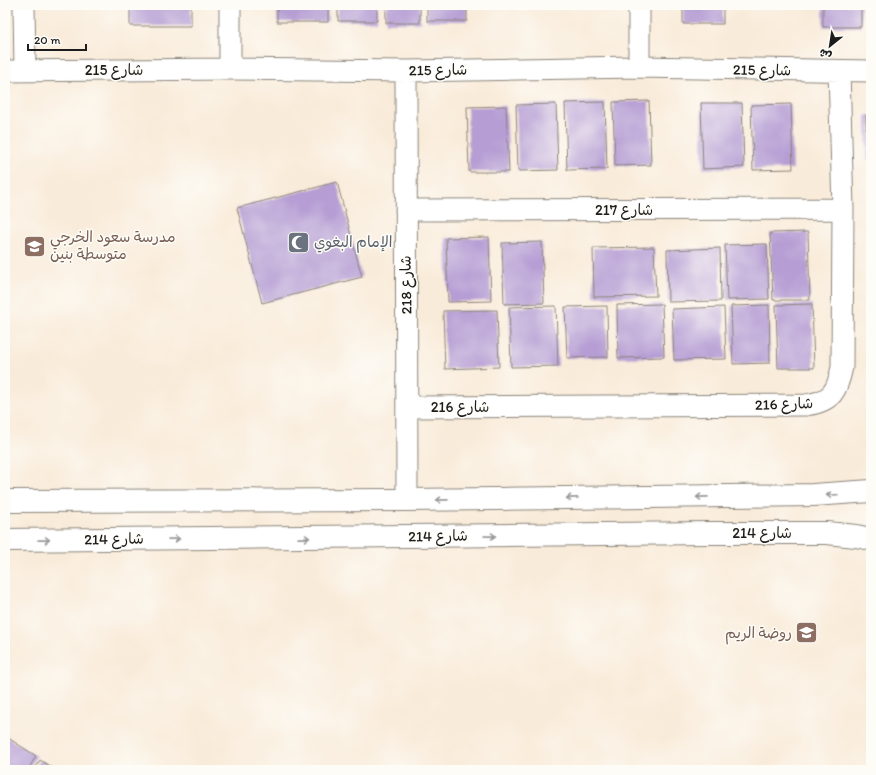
<svg xmlns="http://www.w3.org/2000/svg" width="876" height="775" font-family="Itim,'Playpen Sans Arabic',sans-serif">
  <style>
    .building { fill: #b69ed4 }
    .lines { fill: none; stroke-linecap: round; stroke-linejoin: round }
    .minor-casing { stroke: #8a847a; stroke-width: 23 }
    .tertiary-casing { stroke: #8a847a; stroke-width: 24 }
    .minor { stroke: #fff; stroke-width: 21 }
    .tertiary { stroke: #fff; stroke-width: 22 }
    .oneway { stroke: #999 }
    .labels { text-anchor: middle; stroke-width: 3; stroke-linejoin: round; paint-order: stroke }
    .street-label { font-size: 15px; fill: #1c1c1c; stroke: #fdfcf7 }
    .education-label { font-size: 15px; fill: #785e54; stroke: #fdfcf7; text-anchor: start }
    .worship-label { font-size: 15px; fill: #5b616d; stroke: #fdfcf7; text-anchor: start }
  </style>
  <rect width="100%" height="100%" fill="#fdfcf7"/>
  <filter id="ink" filterUnits="userSpaceOnUse"><feTurbulence type="fractalNoise" baseFrequency=".025" numOctaves="2"/><feDisplacementMap in="SourceGraphic" scale="8" xChannelSelector="R" yChannelSelector="G"/><feConvolveMatrix kernelMatrix="1 2 1 2 8 2 1 2 1" color-interpolation-filters="sRGB"/></filter>
  <filter id="wash" filterUnits="userSpaceOnUse"><feTurbulence type="fractalNoise" baseFrequency=".012" numOctaves="4" result="noise"/><feDisplacementMap in="SourceGraphic" scale="16" xChannelSelector="R" yChannelSelector="G"/><feGaussianBlur stdDeviation="0.9" result="paint"/><feColorMatrix in="noise" values="0 0 0 0 0 0 0 0 0 0 0 0 0 0 0 0 0 1.4 0 .05"/><feComposite in="paint" operator="in"/></filter>
  <g filter="url(#wash)">
    <rect width="100%" height="100%" fill="#f9ebd9"/>
    <g id="blocks">
      <path class="building" d="M 130,5 L 191,5 L 191,26 L 130,26 Z
        M 277,5 L 328,5 L 328,22 L 277,22 Z
        M 338,5 L 377,5 L 377,21 L 338,21 Z
        M 386,5 L 420,5 L 420,23 L 386,23 Z
        M 427,5 L 467,5 L 467,21 L 427,21 Z
        M 683,5 L 723,5 L 723,24 L 683,24 Z
        M 823,5 L 861,5 L 861,27 L 823,27 Z
        M 649,101 L 651,165 L 615,166 L 613,102 Z
        M 605,102 L 607,169 L 567,170 L 565,103 Z
        M 701,103 L 742,103 L 744,167 L 703,169 Z
        M 556,104 L 558,170 L 518,171 L 516,105 Z
        M 791,104 L 793,169 L 753,170 L 751,105 Z
        M 506,106 L 509,172 L 469,172 L 467,107 Z
        M 866,115 L 871,115 L 871,160 L 867,160 Z
        M 337,182 L 362,277 L 262,303 L 237,208 Z
        M 808,232 L 810,300 L 773,300 L 770,233 Z
        M 489,237 L 491,301 L 448,302 L 446,238 Z
        M 542,242 L 544,303 L 504,304 L 502,243 Z
        M 767,244 L 769,299 L 727,300 L 725,245 Z
        M 654,247 L 656,296 L 594,297 L 593,248 Z
        M 720,248 L 721,301 L 668,302 L 667,250 Z
        M 662,304 L 664,357 L 618,358 L 617,305 Z
        M 812,304 L 814,368 L 778,368 L 776,305 Z
        M 769,305 L 770,363 L 733,364 L 731,306 Z
        M 556,306 L 558,366 L 511,367 L 509,307 Z
        M 607,306 L 608,357 L 567,358 L 565,307 Z
        M 724,307 L 726,359 L 674,360 L 672,309 Z
        M 497,310 L 499,367 L 445,369 L 443,311 Z
        M 5,736 L 36,756 L 28,770 L 5,770 Z
        M 40,760 L 56,770 L 34,770 Z"/>
    </g>
  </g>
  <g filter="url(#ink)">
    <use href="#blocks" fill-opacity="0" stroke="#8a847a" stroke-width="1"/>
    <g class="lines">
      <defs>
        <path id="minor" d="M 24,5 L 25,71
          M 230,5 L 230,69
          M 639,67 L 639,5
          M 5,71 L 230,69 L 406,71 L 639,67 L 871,71
          M 406,71 L 407,500
          M 406,210 L 843,209
          M 408,407 L 806,405 C 832,401 837,392 842,367 L 843,209 L 839,71"/>
        <path id="tertiary" d="M 5,501 L 407,500 L 813,495 L 871,491
          M 5,540 L 708,533 L 827,533 L 856,536 L 871,539"/>
      </defs>
      <use href="#minor" class="minor-casing"/>
      <use href="#tertiary" class="tertiary-casing"/>
      <use href="#minor" class="minor"/>
      <use href="#tertiary" class="tertiary"/>
    </g>
    <defs><path id="oneway-shaft" d="M-6 0H5M1.5-3L5.5 0L1.5 3" fill="none" stroke-width="1.6" stroke-linecap="round" stroke-linejoin="round"/></defs>
    <g class="oneway">
      <use href="#oneway-shaft" transform="translate(832 495) rotate(178)"/>
      <use href="#oneway-shaft" transform="translate(702 497) rotate(179)"/>
      <use href="#oneway-shaft" transform="translate(572 498) rotate(179)"/>
      <use href="#oneway-shaft" transform="translate(442 500) rotate(179)"/>
      <use href="#oneway-shaft" transform="translate(490 536) rotate(-1)"/>
      <use href="#oneway-shaft" transform="translate(304 538) rotate(-1)"/>
      <use href="#oneway-shaft" transform="translate(174 539) rotate(-1)"/>
      <use href="#oneway-shaft" transform="translate(44 540) rotate(-1)"/>
    </g>
  </g>
  <defs>
    <symbol id="mosque-square" viewBox="-11 -11 22 22"><rect x="-9" y="-9" width="18" height="18" rx="4" fill="#6b7280" stroke="#fdfcf7"/><path d="M3.5-4.9A6 6 0 1 0 3.5 4.9A5 5 0 1 1 3.5-4.9Z" fill="#fff"/></symbol>
    <symbol id="school-square" viewBox="-11 -11 22 22"><rect x="-9" y="-9" width="18" height="18" rx="4" fill="#8d6e63" stroke="#fdfcf7"/><path d="M0-5L7-2L0 1L-7-2ZM-4 1L0 2.5L4 1V4Q0 6-4 4Z" fill="#fff"/></symbol>
  </defs>
  <g fill-rule="evenodd">
    <use href="#mosque-square" x="286" y="230" width="25" height="25"/>
    <use href="#school-square" x="22" y="234" width="25" height="25"/>
    <use href="#school-square" x="794" y="620" width="25" height="25"/>
  </g>
  <g class="labels">
    <g class="street-label">
      <text x="114" y="75">شارع 215</text>
      <text transform="translate(438 70) rotate(-1)" y="5">شارع 215</text>
      <text transform="translate(762 70) rotate(1)" y="5">شارع 215</text>
      <text x="624" y="215">شارع 217</text>
      <text transform="translate(406 285) rotate(-91)" y="5">شارع 218</text>
      <text transform="translate(784 404) rotate(-2)" y="5">شارع 216</text>
      <text x="460" y="412">شارع 216</text>
      <text x="762" y="538">شارع 214</text>
      <text transform="translate(438 536) rotate(-1)" y="5">شارع 214</text>
      <text transform="translate(114 539) rotate(-1)" y="5">شارع 214</text>
    </g>
    <g class="education-label">
      <text x="50" y="242">مدرسة سعود الخرجي<tspan x="50" dy="17">متوسطة بنين</tspan></text>
      <text x="792" y="638" text-anchor="end">روضة الريم</text>
    </g>
    <g class="worship-label">
      <text x="314" y="247">الإمام البغوي</text>
    </g>
  </g>
  <rect width="876" height="775" fill="none" stroke="#fdfcf7" stroke-width="20"/>
  <g transform="translate(830 46) rotate(210)" stroke="#fdfcf7" stroke-width="3" paint-order="stroke">
  <path d="M0-3L7 15L0 10L-7 15Z" fill="#1c1c1c"/>
  <text y="-6" font-size="11" font-weight="bold" text-anchor="middle" fill="#1c1c1c">ش</text>
  </g>
  <path d="M28 44v6h58v-6" fill="none" stroke="#1c1c1c" stroke-width="2"/>
  <text x="34" y="44" font-size="12" fill="#1c1c1c" stroke="#fdfcf7" stroke-width="3" paint-order="stroke">20 m</text>
</svg>
